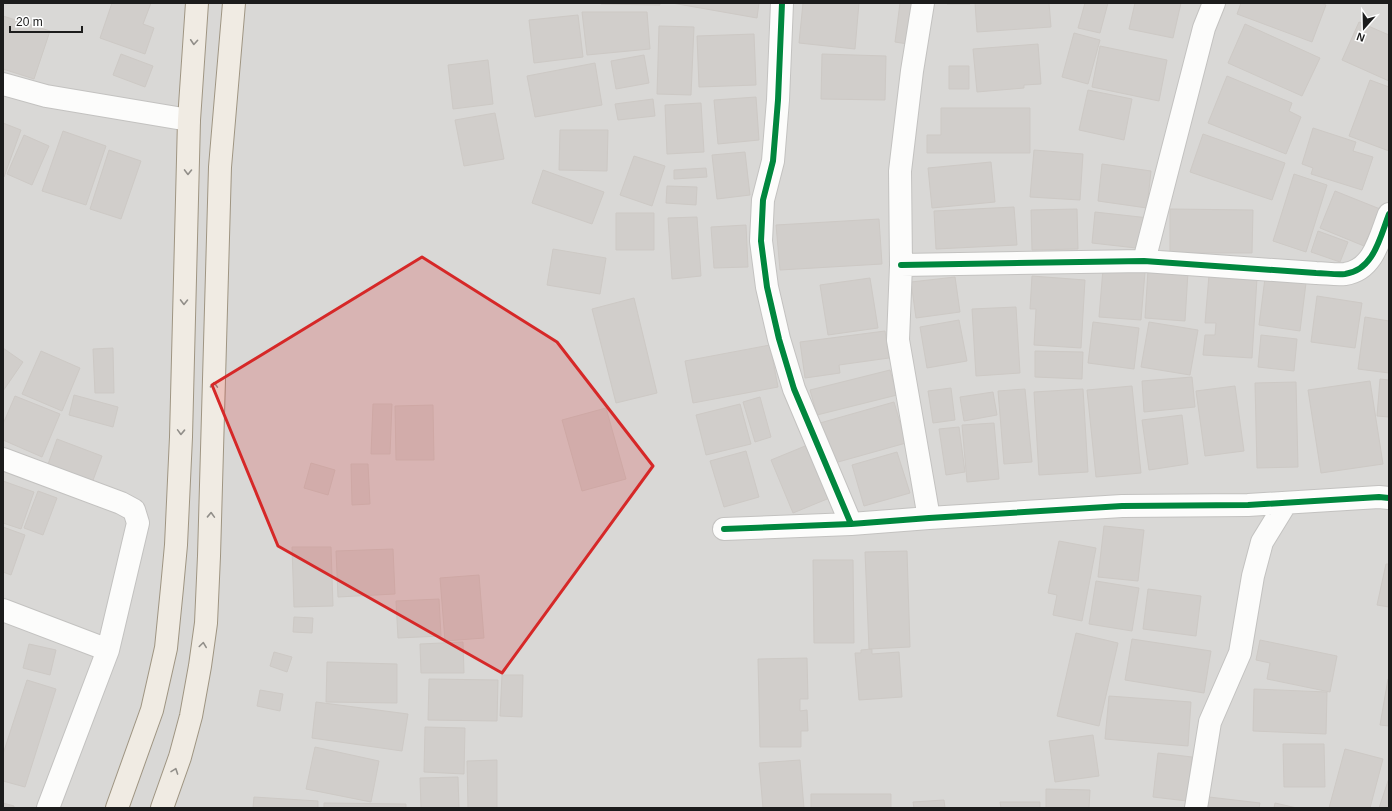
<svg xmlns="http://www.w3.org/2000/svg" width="1392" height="811" font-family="Arial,sans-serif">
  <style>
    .residential { fill: #d9d8d6 }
    .building { fill: #d1cecb; stroke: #cdc9c5 }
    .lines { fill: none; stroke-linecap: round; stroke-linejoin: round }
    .minor-casing { stroke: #c3c2c0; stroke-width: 24 }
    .major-casing { stroke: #9f9582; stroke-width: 24 }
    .minor { stroke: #fcfcfb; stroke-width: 22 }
    .major { stroke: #f0ebe3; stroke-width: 22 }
    .cycleway-casing { stroke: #fff; stroke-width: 8 }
    .cycleway { stroke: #00873e; stroke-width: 6 }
    .oneway { stroke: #918e89 }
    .marked { fill: #d62828; fill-opacity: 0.2; stroke: #d62828; stroke-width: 3; stroke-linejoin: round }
  </style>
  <rect width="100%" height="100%" fill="#eae8e4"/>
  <path class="residential" d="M 3,3 L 1389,3 L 1389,808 L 3,808 Z"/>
  <path class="building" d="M 112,3 L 151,3 L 143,24 L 154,28 L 145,54 L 100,38 Z
    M 601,3 L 660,3 L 660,5 L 601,4 Z
    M 672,3 L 759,3 L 757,18 Z
    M 803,3 L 859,3 L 855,49 L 799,43 Z
    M 900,3 L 919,3 L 914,45 L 895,42 Z
    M 947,3 L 970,3 L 970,4 L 947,4 Z
    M 975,3 L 1049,3 L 1051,27 L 977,32 Z
    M 1085,3 L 1108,3 L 1100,33 L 1078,28 Z
    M 1135,3 L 1181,3 L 1173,38 L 1129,29 Z
    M 1241,3 L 1321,3 L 1326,5 L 1312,42 L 1237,14 Z
    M 582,12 L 647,12 L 650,49 L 587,55 Z
    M 578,15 L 583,57 L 534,63 L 529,20 Z
    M 3,16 L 50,31 L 34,79 L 3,69 Z
    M 1359,22 L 1389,35 L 1389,81 L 1342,60 Z
    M 1245,24 L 1320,58 L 1302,96 L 1228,63 Z
    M 659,26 L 694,27 L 691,95 L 657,94 Z
    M 1074,33 L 1100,40 L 1088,84 L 1062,77 Z
    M 754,34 L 756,85 L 699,87 L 697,36 Z
    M 1038,44 L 1041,84 L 1024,85 L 1024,88 L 977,92 L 973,49 Z
    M 1100,46 L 1167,60 L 1159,101 L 1092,87 Z
    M 121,54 L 153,66 L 145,87 L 113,75 Z
    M 822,54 L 886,56 L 885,100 L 821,99 Z
    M 644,55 L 649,83 L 616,89 L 611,61 Z
    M 488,60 L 493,104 L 453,109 L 448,65 Z
    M 595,63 L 602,105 L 535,117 L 527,76 Z
    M 949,66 L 969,66 L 969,89 L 949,89 Z
    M 1227,76 L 1292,103 L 1289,111 L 1301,117 L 1286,154 L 1208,123 Z
    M 1370,80 L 1389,87 L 1389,151 L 1349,136 Z
    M 1088,90 L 1132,99 L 1124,140 L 1079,130 Z
    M 756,97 L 759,140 L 718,144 L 714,100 Z
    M 653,99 L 655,116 L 618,120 L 615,104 Z
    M 701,103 L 704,152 L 667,154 L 665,105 Z
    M 941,108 L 1030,108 L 1030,153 L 927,153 L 927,135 L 941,135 Z
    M 495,113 L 504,159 L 464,166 L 455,120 Z
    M 3,123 L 21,130 L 4,177 L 3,176 Z
    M 1313,128 L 1356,142 L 1353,151 L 1373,157 L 1362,190 L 1311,174 L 1313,168 L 1302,164 Z
    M 560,130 L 608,130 L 607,171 L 559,170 Z
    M 63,131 L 106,146 L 86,205 L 42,191 Z
    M 1203,134 L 1285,163 L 1272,200 L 1190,172 Z
    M 24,135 L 49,146 L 32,185 L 7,174 Z
    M 109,150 L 141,161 L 121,219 L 90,209 Z
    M 1034,150 L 1083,154 L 1080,200 L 1030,197 Z
    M 745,152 L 750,195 L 717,199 L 712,155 Z
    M 634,156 L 665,166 L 652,206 L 620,195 Z
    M 991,162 L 995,202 L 932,208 L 928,168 Z
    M 1102,164 L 1151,171 L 1147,208 L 1098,201 Z
    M 706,168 L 707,177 L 674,179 L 674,170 Z
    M 543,170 L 604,192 L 592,224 L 532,203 Z
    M 1294,174 L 1327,185 L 1306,252 L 1273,241 Z
    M 667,186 L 697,187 L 696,205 L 666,203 Z
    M 1335,191 L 1380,209 L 1364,246 L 1320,228 Z
    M 1014,207 L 1017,245 L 936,249 L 934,211 Z
    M 1077,209 L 1078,249 L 1032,250 L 1031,210 Z
    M 1170,209 L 1253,210 L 1252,253 L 1170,253 Z
    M 1095,212 L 1149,218 L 1145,249 L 1092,243 Z
    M 616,213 L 654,213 L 654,250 L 616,250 Z
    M 697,217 L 701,276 L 672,279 L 668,218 Z
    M 879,219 L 882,264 L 780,270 L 776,225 Z
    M 746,225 L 748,267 L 714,268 L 711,227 Z
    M 1318,231 L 1348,242 L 1340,262 L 1311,252 Z
    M 553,249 L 606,258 L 600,294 L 547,285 Z
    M 1103,269 L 1145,272 L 1141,320 L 1099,317 Z
    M 1148,270 L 1188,272 L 1185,321 L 1145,318 Z
    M 1209,275 L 1257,278 L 1252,358 L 1203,355 L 1205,335 L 1215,335 L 1216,323 L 1205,323 Z
    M 1032,276 L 1085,280 L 1081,348 L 1034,345 L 1036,309 L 1030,309 Z
    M 955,277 L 960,312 L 916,318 L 911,282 Z
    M 870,278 L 878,328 L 828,335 L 820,285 Z
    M 1265,278 L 1306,283 L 1300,331 L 1259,325 Z
    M 1317,296 L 1362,303 L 1355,348 L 1311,342 Z
    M 634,298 L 657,393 L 616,403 L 592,309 Z
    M 1016,307 L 1020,373 L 976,376 L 972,309 Z
    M 1365,317 L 1389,321 L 1389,373 L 1358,369 Z
    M 959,320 L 967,361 L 927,368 L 920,327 Z
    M 1093,322 L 1139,328 L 1134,369 L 1088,363 Z
    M 1149,322 L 1198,330 L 1190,375 L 1141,367 Z
    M 885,331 L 889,358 L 839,365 L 840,373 L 805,378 L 800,342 Z
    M 1261,335 L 1297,339 L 1294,371 L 1258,367 Z
    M 770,345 L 778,387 L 693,403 L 685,361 Z
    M 3,348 L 23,362 L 3,391 Z
    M 113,348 L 114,393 L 95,393 L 93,349 Z
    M 41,351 L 80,368 L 62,411 L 22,394 Z
    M 1035,351 L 1083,352 L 1082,379 L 1035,377 Z
    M 890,370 L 897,395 L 817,415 L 810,390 Z
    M 1192,377 L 1195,407 L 1144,412 L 1142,381 Z
    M 1380,379 L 1389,380 L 1389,417 L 1377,416 Z
    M 1370,381 L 1383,464 L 1321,473 L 1308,390 Z
    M 1296,382 L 1298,467 L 1257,468 L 1255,383 Z
    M 1132,386 L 1141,473 L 1096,477 L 1087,390 Z
    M 1235,386 L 1244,451 L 1205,456 L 1196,391 Z
    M 951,388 L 955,420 L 933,423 L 928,391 Z
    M 1025,389 L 1032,462 L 1004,464 L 998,391 Z
    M 1083,389 L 1088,472 L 1039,475 L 1034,392 Z
    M 993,392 L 997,415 L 964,421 L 960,397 Z
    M 74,395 L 118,407 L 113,427 L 69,415 Z
    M 15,396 L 60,414 L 42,457 L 3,440 L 3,424 Z
    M 760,397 L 771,437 L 755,442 L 743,402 Z
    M 894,402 L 906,443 L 831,464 L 820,423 Z
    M 373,404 L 392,404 L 390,454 L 371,454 Z
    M 740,404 L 751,444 L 706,455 L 696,415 Z
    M 433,405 L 434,460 L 396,460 L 395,406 Z
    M 606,408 L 626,479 L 582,491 L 562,420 Z
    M 1182,415 L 1188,464 L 1149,470 L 1142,420 Z
    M 994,423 L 999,479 L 967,482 L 962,425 Z
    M 959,427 L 965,472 L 946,475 L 939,429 Z
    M 57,439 L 102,456 L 92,483 L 47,467 Z
    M 810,444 L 832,497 L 793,513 L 771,460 Z
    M 746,451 L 759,497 L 724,507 L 710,461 Z
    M 897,452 L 910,493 L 864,506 L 852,465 Z
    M 311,463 L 335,470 L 328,495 L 304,488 Z
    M 351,464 L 368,464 L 370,504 L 352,505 Z
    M 3,481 L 34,492 L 21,529 L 3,523 Z
    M 38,491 L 57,498 L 43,535 L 24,528 Z
    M 1104,526 L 1144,530 L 1138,581 L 1098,577 Z
    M 3,527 L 25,535 L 11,575 L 3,572 Z
    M 1059,541 L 1096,548 L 1082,621 L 1053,615 L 1057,595 L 1048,593 Z
    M 292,547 L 331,547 L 333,606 L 294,607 Z
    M 393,549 L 395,594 L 338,597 L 336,551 Z
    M 907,551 L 910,647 L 869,649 L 865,552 Z
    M 813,560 L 853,560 L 854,643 L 814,643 Z
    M 1386,564 L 1389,564 L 1389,607 L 1377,605 Z
    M 479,575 L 484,638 L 445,641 L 440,578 Z
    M 1096,581 L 1139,588 L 1132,631 L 1089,624 Z
    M 1148,589 L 1201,596 L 1196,636 L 1143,629 Z
    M 439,599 L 441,636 L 398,638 L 396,601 Z
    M 294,617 L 313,618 L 312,633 L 293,632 Z
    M 1076,633 L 1118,643 L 1099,726 L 1057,716 Z
    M 1132,639 L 1211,651 L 1204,693 L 1125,680 Z
    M 1260,640 L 1337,656 L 1330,692 L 1267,679 L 1270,663 L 1256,660 Z
    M 463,642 L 464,673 L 421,673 L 420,644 Z
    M 29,644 L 56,650 L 50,675 L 23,668 Z
    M 872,649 L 872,654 L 899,652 L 902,697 L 859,700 L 855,653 L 861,653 L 861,650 Z
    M 274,652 L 292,657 L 287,672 L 270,666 Z
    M 807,658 L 808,699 L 800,699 L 800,711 L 807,710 L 808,731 L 801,731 L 801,747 L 760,747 L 758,659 Z
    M 327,662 L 397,664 L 397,703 L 326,702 Z
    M 502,675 L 523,675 L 522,717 L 500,716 Z
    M 429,679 L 498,680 L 497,721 L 428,720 Z
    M 1388,679 L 1389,679 L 1389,726 L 1380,725 Z
    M 27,680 L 56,689 L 25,787 L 3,781 L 3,754 Z
    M 1254,689 L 1327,692 L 1326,734 L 1253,731 Z
    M 260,690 L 283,694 L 280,711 L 257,706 Z
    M 1109,696 L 1191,702 L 1188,746 L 1105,739 Z
    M 316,702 L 408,714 L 402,751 L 312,738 Z
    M 425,727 L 465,728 L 464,774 L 424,772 Z
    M 1093,735 L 1099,776 L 1055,782 L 1049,741 Z
    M 1283,744 L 1324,744 L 1325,787 L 1284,787 Z
    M 315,747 L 379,761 L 371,802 L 306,789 Z
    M 1345,749 L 1383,759 L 1370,808 L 1329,808 Z
    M 1158,753 L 1192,757 L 1187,801 L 1153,797 Z
    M 497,760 L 497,808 L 468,808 L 467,761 Z
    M 800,760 L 804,808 L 763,808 L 759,763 Z
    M 458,777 L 459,808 L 421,808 L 420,778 Z
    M 1389,778 L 1389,808 L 1379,808 Z
    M 1046,789 L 1090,790 L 1089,808 L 1046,808 Z
    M 811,794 L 891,794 L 891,808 L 811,808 Z
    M 254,797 L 318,801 L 318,808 L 253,808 Z
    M 1209,797 L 1260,803 L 1259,808 L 1207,808 Z
    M 944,800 L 945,808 L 914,808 L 913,802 Z
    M 1000,802 L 1040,802 L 1040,808 L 1001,808 Z
    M 3,803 L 14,806 L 14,808 L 3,808 Z
    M 324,803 L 406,804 L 406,808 L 324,808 Z
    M 1275,803 L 1297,808 L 1274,808 Z"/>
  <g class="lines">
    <defs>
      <path id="minor" d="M 782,3 L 778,100 L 773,161 L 763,200 L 761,241 L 767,287 L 779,339 L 794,389 L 851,524
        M 923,3 L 912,71 L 900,171 L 901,265 L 898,340 L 929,518
        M 3,84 L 46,96 L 189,120
        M 1144,261 L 1204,28 L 1214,3
        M 901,265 L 1144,261 L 1316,273 C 1325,273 1336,275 1345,274 C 1374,270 1380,237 1389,214
        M 3,459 L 121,503 L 134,510 L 138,523 L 108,650 L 3,610
        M 724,529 L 851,524 L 929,518 L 1122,506 L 1248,505 L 1379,497 L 1389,498
        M 48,808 L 108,650
        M 1196,808 L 1210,722 L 1240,653 L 1253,576 L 1262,542 L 1286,503"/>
      <path id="major" d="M 117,808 L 152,710 L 166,648 L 172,588 L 176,545 L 181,437 L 189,120 L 197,3
        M 162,808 L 180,757 L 191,716 L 200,666 L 206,623 L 209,556 L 220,167 L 234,3"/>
    </defs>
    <use href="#minor" class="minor-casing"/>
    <use href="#major" class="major-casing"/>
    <use href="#minor" class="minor"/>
    <use href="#major" class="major"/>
    <defs>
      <path id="cycleway" d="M 782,3 L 778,100 L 773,161 L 763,200 L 761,241 L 767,287 L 779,339 L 794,389 L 851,524
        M 901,265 L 1144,261 L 1316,273 C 1325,273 1336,275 1345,274 C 1374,270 1380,237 1389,214
        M 724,529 L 851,524 L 929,518 L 1122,506 L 1248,505 L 1379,497 L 1389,498"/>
    </defs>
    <use href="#cycleway" class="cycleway-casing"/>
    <use href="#cycleway" class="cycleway"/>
  </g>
  <defs><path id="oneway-chevron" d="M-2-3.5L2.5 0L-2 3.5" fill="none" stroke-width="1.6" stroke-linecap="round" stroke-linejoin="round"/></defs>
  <g class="oneway">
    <use href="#oneway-chevron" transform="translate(194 42) rotate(94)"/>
    <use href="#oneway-chevron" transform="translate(188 172) rotate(91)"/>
    <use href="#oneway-chevron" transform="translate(184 302) rotate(91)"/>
    <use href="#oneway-chevron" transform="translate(214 385) rotate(-88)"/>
    <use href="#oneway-chevron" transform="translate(181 432) rotate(92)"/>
    <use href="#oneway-chevron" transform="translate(211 515) rotate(-88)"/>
    <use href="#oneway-chevron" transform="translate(203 645) rotate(-82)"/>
    <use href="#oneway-chevron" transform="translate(175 771) rotate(-70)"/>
  </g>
  <path class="marked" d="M 422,257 L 557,342 L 653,466 L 502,673 L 278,546 L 212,385 Z"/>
  <rect width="1392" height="811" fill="none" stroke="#1c1c1c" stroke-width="8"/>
  <g transform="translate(1364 28) rotate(200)" stroke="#ffffff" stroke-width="3" paint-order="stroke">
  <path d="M0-3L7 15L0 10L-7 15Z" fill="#1c1c1c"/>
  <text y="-6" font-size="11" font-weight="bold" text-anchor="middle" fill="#1c1c1c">N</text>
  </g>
  <path d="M10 26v6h72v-6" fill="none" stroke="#1c1c1c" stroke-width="2"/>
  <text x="16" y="26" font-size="12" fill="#1c1c1c" stroke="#ffffff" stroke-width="3" paint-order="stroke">20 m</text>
</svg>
